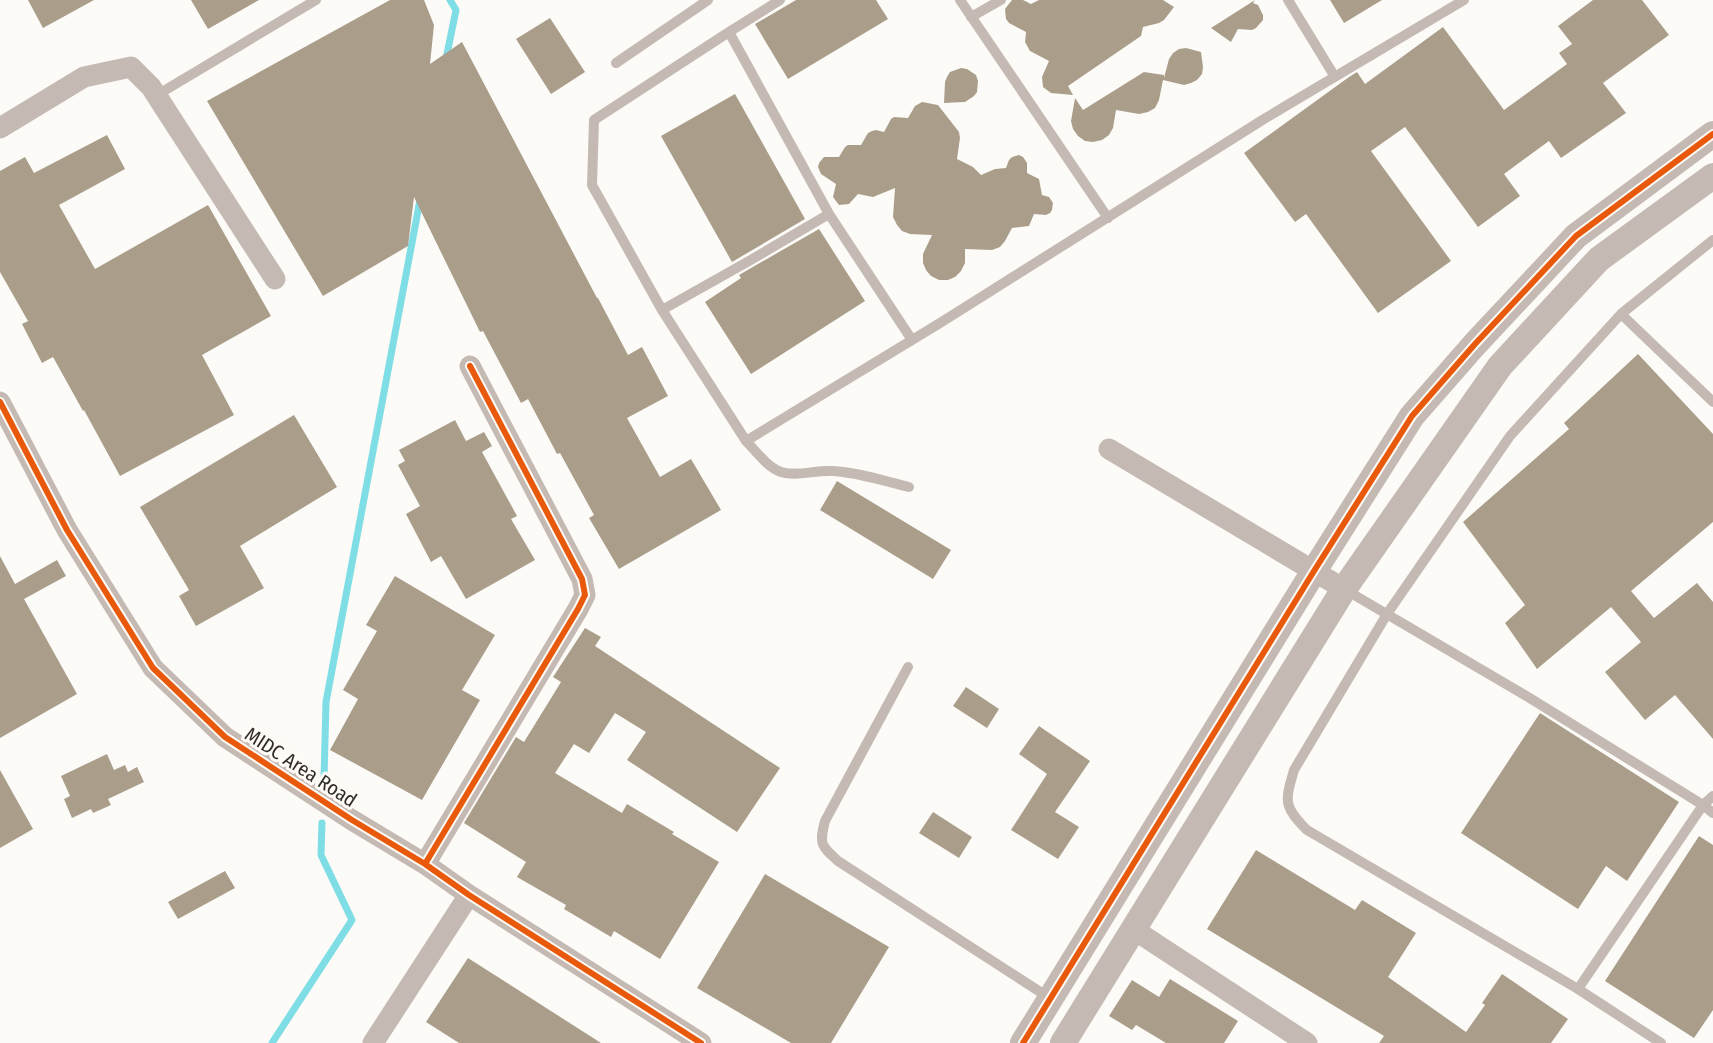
<svg xmlns="http://www.w3.org/2000/svg" width="1713" height="1043" font-family="'Fira Sans Condensed',sans-serif">
  <style>
    .lines { fill: none; stroke-linecap: round; stroke-linejoin: round }
    .stream { stroke: #7fdde6; stroke-width: 7 }
    .building { fill: #aa9e8b }
    .service { stroke: #c5bab3; stroke-width: 10 }
    .minor { stroke: #c5bab3; stroke-width: 21 }
    .tertiary { stroke: #c5bab3; stroke-width: 26 }
    .cycleway-casing { stroke: #fffbf6; stroke-width: 10 }
    .cycleway { stroke: #e8590c; stroke-width: 6 }
    .labels { text-anchor: middle; stroke-width: 6; stroke-linejoin: round; paint-order: stroke }
    .street-label { font-size: 20px; fill: #302c28; stroke: #fffbf6 }
  </style>
  <rect width="100%" height="100%" fill="#fdfbf8"/>
  <g class="lines">
    <path class="stream" d="M 446,59 L 456,10 L 450,0
      M 324,779 L 326,702 L 420,200
      M 272,1043 L 352,920 L 321,855 L 322,823"/>
  </g>
  <path class="building" d="M 28,0 L 94,0 L 43,28 Z
    M 191,0 L 259,0 L 208,29 Z
    M 390,0 L 424,0 L 434,25 L 430,64 L 462,42 L 597,298 L 598,298 L 628,355 L 642,347 L 668,396 L 627,418 L 660,477 L 691,459 L 721,510 L 619,569 L 589,518 L 594,515 L 560,453 L 557,454 L 528,399 L 521,403 L 483,331 L 480,332 L 414,197 L 408,246 L 323,296 L 207,101 Z
    M 796,0 L 876,0 L 888,19 L 788,79 L 755,24 Z
    M 1012,0 L 1023,0 L 1031,4 L 1039,0 L 1163,0 L 1174,7 L 1164,20 L 1159,23 L 1143,27 L 1141,36 L 1068,86 L 1073,95 L 1051,93 L 1043,87 L 1042,77 L 1049,61 L 1030,51 L 1025,42 L 1026,32 L 1009,23 L 1006,19 L 1005,9 Z
    M 1255,0 L 1253,3 L 1258,5 L 1263,15 L 1263,20 L 1256,28 L 1252,30 L 1238,29 L 1231,42 L 1211,28 Z
    M 1330,0 L 1382,0 L 1344,23 Z
    M 1593,0 L 1642,0 L 1669,35 L 1603,83 L 1626,113 L 1561,158 L 1549,141 L 1504,174 L 1520,196 L 1478,227 L 1405,127 L 1371,151 L 1451,261 L 1378,313 L 1306,214 L 1295,222 L 1244,153 L 1349,77 L 1357,72 L 1365,84 L 1443,27 L 1504,110 L 1567,64 L 1559,53 L 1572,44 L 1558,26 Z
    M 550,18 L 585,72 L 551,94 L 516,39 Z
    M 1186,48 L 1201,52 L 1203,67 L 1202,74 L 1197,80 L 1191,83 L 1184,85 L 1163,80 L 1159,100 L 1155,108 L 1148,112 L 1139,114 L 1116,110 L 1113,128 L 1109,135 L 1102,140 L 1093,142 L 1085,141 L 1078,136 L 1073,129 L 1071,121 L 1075,98 L 1083,110 L 1144,72 L 1164,75 L 1164,78 L 1169,59 L 1173,53 L 1179,49 Z
    M 961,68 L 967,69 L 976,75 L 978,81 L 977,92 L 974,96 L 965,102 L 944,103 L 945,82 L 947,77 L 950,72 Z
    M 735,94 L 805,219 L 732,262 L 661,136 Z
    M 922,102 L 938,105 L 959,132 L 960,138 L 957,159 L 973,167 L 981,175 L 995,169 L 1006,168 L 1009,160 L 1012,157 L 1019,155 L 1023,157 L 1027,163 L 1027,173 L 1039,179 L 1042,195 L 1049,197 L 1053,203 L 1052,210 L 1050,213 L 1046,215 L 1034,214 L 1029,226 L 1012,228 L 1005,241 L 1000,247 L 992,250 L 965,249 L 965,263 L 961,271 L 955,277 L 948,280 L 939,280 L 931,276 L 926,270 L 923,263 L 923,254 L 932,235 L 910,234 L 902,231 L 897,225 L 893,217 L 895,188 L 873,197 L 858,194 L 849,204 L 839,205 L 833,197 L 836,184 L 821,174 L 818,167 L 819,163 L 824,157 L 839,157 L 845,147 L 848,145 L 861,145 L 868,133 L 872,131 L 876,130 L 884,132 L 891,119 L 894,117 L 908,118 L 915,106 Z
    M 107,135 L 125,169 L 59,205 L 95,269 L 208,205 L 271,316 L 202,355 L 234,415 L 120,476 L 84,410 L 83,411 L 53,357 L 42,363 L 22,324 L 28,321 L 0,272 L 0,171 L 25,157 L 34,173 Z
    M 819,229 L 865,301 L 751,374 L 705,302 L 741,278 L 739,275 Z
    M 1638,354 L 1713,434 L 1713,522 L 1631,591 L 1654,618 L 1697,583 L 1713,602 L 1713,739 L 1675,695 L 1645,720 L 1605,672 L 1641,642 L 1611,607 L 1537,669 L 1505,623 L 1525,605 L 1463,522 L 1569,429 L 1564,423 Z
    M 294,415 L 337,487 L 240,546 L 264,588 L 196,626 L 179,596 L 189,590 L 140,507 Z
    M 455,420 L 466,441 L 484,432 L 492,446 L 482,452 L 517,516 L 511,519 L 535,560 L 466,599 L 441,556 L 431,562 L 406,514 L 420,506 L 398,465 L 405,461 L 399,450 Z
    M 837,481 L 951,550 L 933,579 L 820,510 Z
    M 0,556 L 15,584 L 57,560 L 66,576 L 24,599 L 77,694 L 0,738 Z
    M 395,576 L 495,635 L 462,690 L 480,700 L 422,800 L 330,750 L 358,699 L 343,690 L 377,631 L 366,625 Z
    M 585,628 L 601,637 L 595,646 L 780,768 L 737,832 L 627,760 L 646,732 L 615,713 L 589,753 L 574,744 L 555,773 L 622,813 L 627,804 L 674,832 L 672,834 L 719,862 L 660,959 L 614,931 L 611,937 L 564,909 L 566,905 L 517,877 L 526,862 L 464,823 L 516,737 L 524,742 L 561,682 L 553,677 Z
    M 966,687 L 999,709 L 987,728 L 953,706 Z
    M 1540,713 L 1679,802 L 1627,881 L 1606,866 L 1578,909 L 1461,833 Z
    M 1039,726 L 1090,761 L 1055,812 L 1079,827 L 1058,859 L 1011,830 L 1047,774 L 1019,754 Z
    M 107,754 L 114,770 L 125,765 L 128,772 L 137,767 L 144,782 L 108,799 L 111,805 L 93,813 L 91,809 L 72,818 L 64,799 L 70,796 L 61,776 Z
    M 0,770 L 33,829 L 0,848 Z
    M 933,812 L 972,837 L 959,858 L 919,833 Z
    M 1699,836 L 1713,845 L 1713,1010 L 1694,1038 L 1605,981 Z
    M 1256,850 L 1355,910 L 1362,900 L 1416,933 L 1388,977 L 1466,1032 L 1485,1005 L 1482,1003 L 1502,974 L 1568,1019 L 1551,1043 L 1379,1043 L 1384,1036 L 1207,929 Z
    M 225,871 L 235,888 L 178,919 L 168,902 Z
    M 765,874 L 889,947 L 831,1043 L 791,1043 L 697,988 Z
    M 468,958 L 601,1043 L 459,1043 L 426,1022 Z
    M 1170,979 L 1238,1021 L 1224,1043 L 1166,1043 L 1136,1025 L 1132,1030 L 1109,1016 L 1132,980 L 1159,997 Z"/>
  <g class="lines">
    <path class="service" d="M 780,0 L 729,32 L 829,214
      M 960,0 L 1108,218
      M 1288,0 L 1335,77
      M 971,17 L 1001,0
      M 616,63 L 708,0
      M 157,95 L 316,0
      M 1713,240 L 1621,314 L 1713,402
      M 662,310 L 592,185 L 594,120 L 729,32
      M 1621,314 L 1510,436 L 1387,614 L 1294,770 C 1285,801 1283,806 1307,830 L 1578,989 L 1661,1043
      M 912,340 L 829,214 L 749,261 L 662,310 L 746,441 L 940,323 L 1264,119 L 1464,0
      M 746,441 C 756,451 767,467 781,472 C 796,477 815,470 832,471 C 857,472 884,481 909,487
      M 1344,589 L 1528,697 L 1703,805 L 1713,813
      M 908,667 L 825,821 C 819,844 821,846 838,861 L 1051,999
      M 1578,989 L 1703,805 L 1713,796"/>
    <path class="minor" d="M 0,128 L 84,77 L 131,67 L 151,87 L 275,279
      M 0,402 L 67,530 L 153,668 L 225,737 L 352,820 L 425,864 L 469,895 L 701,1043
      M 1109,449 L 1344,589
      M 425,864 L 578,609 L 585,595 L 582,579 L 470,366
      M 1133,929 L 1307,1043
      M 373,1043 L 469,895"/>
    <path class="tertiary" d="M 1023,1043 L 1314,571 L 1412,416 L 1475,344 L 1576,236 L 1713,134
      M 1063,1043 L 1344,589 L 1500,366 L 1599,259 L 1713,176"/>
    <defs>
      <path id="cycleway" d="M 0,402 L 67,530 L 153,668 L 225,737 L 352,820 L 425,864 L 469,895 L 701,1043
        M 425,864 L 578,609 L 585,595 L 582,579 L 470,366
        M 1023,1043 L 1314,571 L 1412,416 L 1475,344 L 1576,236 L 1713,134"/>
    </defs>
    <use href="#cycleway" class="cycleway-casing"/>
    <use href="#cycleway" class="cycleway"/>
  </g>
  <g class="labels">
    <g class="street-label">
      <text transform="translate(301 767) rotate(33)" y="7">MIDC Area Road</text>
    </g>
  </g>
</svg>
